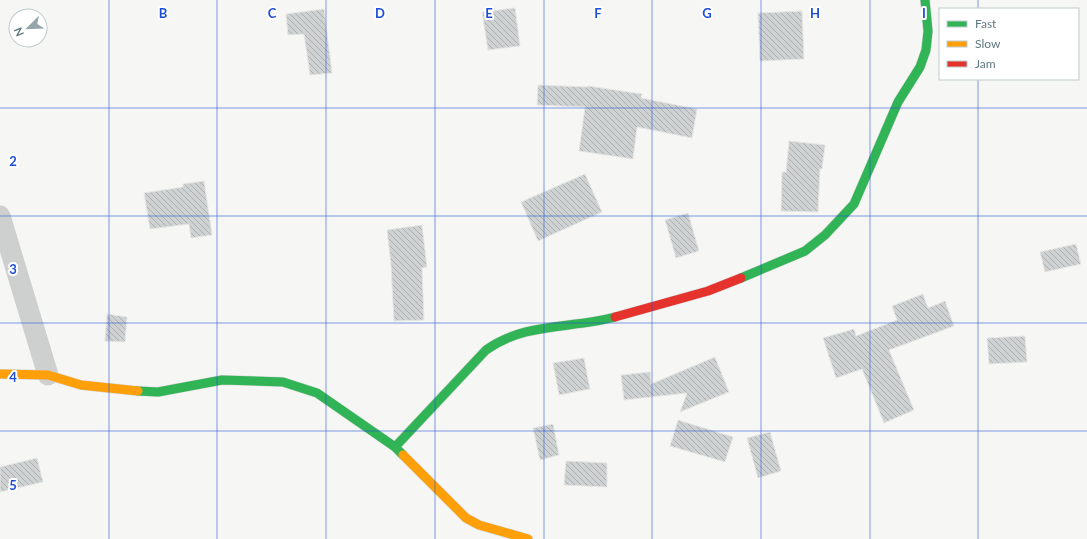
<svg xmlns="http://www.w3.org/2000/svg" width="1087" height="539" font-family="Lato,sans-serif">
  <style>
    .building { fill: url(#building-back-hatch); stroke: #e6e6e4 }
    .lines { fill: none; stroke-linecap: round; stroke-linejoin: round }
    .fast-casing { stroke: #d3d4d4; stroke-width: 10 }
    .slow-casing { stroke: #d3d4d4; stroke-width: 10 }
    .jam-casing { stroke: #d3d4d4; stroke-width: 10 }
    .street { stroke: #ced0d0; stroke-width: 21 }
    .fast { stroke: #30b455; stroke-width: 9 }
    .slow { stroke: #ff9f0a; stroke-width: 9 }
    .jam { stroke: #e5322d; stroke-width: 9 }
    .grid { fill: none; stroke: #1d4ed8; stroke-width: 1; stroke-opacity: 0.55 }
    .grid-label { font-size: 13px; text-anchor: middle; font-weight: bold; fill: #1d4ed8; stroke: #fff; stroke-width: 4; stroke-linejoin: round; paint-order: stroke }
  </style>
  <defs>
    <pattern id="building-back-hatch" width="6" height="6" patternUnits="userSpaceOnUse"><rect width="6" height="6" fill="#cfd2d2"/><path d="M-1 5l2 2M0 0l6 6M5-1l2 2" fill="none" stroke="#abafb0"/></pattern>
  </defs>
  <rect width="100%" height="100%" fill="#f6f6f5"/>
  <path class="building" d="M 515,8 L 520,46 L 488,50 L 482,12 Z
    M 324,9 L 332,73 L 310,75 L 304,34 L 288,35 L 286,14 Z
    M 802,11 L 804,59 L 760,61 L 758,13 Z
    M 538,85 L 587,87 L 588,86 L 642,94 L 641,98 L 697,109 L 692,138 L 637,127 L 633,159 L 579,151 L 585,107 L 537,105 Z
    M 789,141 L 825,145 L 822,169 L 820,169 L 818,212 L 781,211 L 782,172 L 786,172 Z
    M 585,174 L 602,212 L 538,241 L 521,202 Z
    M 204,181 L 212,235 L 191,238 L 189,224 L 150,229 L 144,193 L 183,187 L 183,184 Z
    M 688,213 L 699,251 L 676,258 L 665,220 Z
    M 422,225 L 427,267 L 422,268 L 424,320 L 394,321 L 391,265 L 387,230 Z
    M 1076,244 L 1081,264 L 1045,272 L 1040,252 Z
    M 923,294 L 928,308 L 945,301 L 954,326 L 889,350 L 914,410 L 884,423 L 862,369 L 836,378 L 823,338 L 854,329 L 856,336 L 897,320 L 892,306 Z
    M 107,314 L 127,317 L 125,342 L 105,341 Z
    M 1025,336 L 1027,362 L 989,364 L 987,338 Z
    M 715,357 L 729,392 L 680,412 L 687,393 L 624,400 L 621,375 L 650,372 L 651,384 Z
    M 584,358 L 590,389 L 559,395 L 553,363 Z
    M 678,420 L 733,437 L 725,462 L 670,446 Z
    M 553,424 L 559,455 L 540,460 L 533,428 Z
    M 770,432 L 781,471 L 758,478 L 747,438 Z
    M 37,458 L 43,482 L 0,492 L 0,467 Z
    M 566,461 L 607,463 L 607,487 L 564,485 Z"/>
  <g class="lines">
    <defs>
      <path id="fast" d="M 741,278 L 805,251 L 825,235 L 854,204 L 898,102 L 920,67 L 926,50 L 928,31 L 925,0
        M 138,391 L 158,392 L 222,380 L 283,382 L 317,393 L 395,447 L 403,455
        M 395,447 L 486,350 C 525,322 571,329 615,317"/>
      <path id="slow" d="M 0,374 L 48,375 L 81,385 L 138,391
        M 403,455 L 466,518 L 479,525 L 528,539"/>
      <path id="jam" d="M 615,317 L 708,291 L 741,278"/>
    </defs>
    <use href="#fast" class="fast-casing"/>
    <use href="#slow" class="slow-casing"/>
    <use href="#jam" class="jam-casing"/>
    <path class="street" d="M 0,216 L 48,375"/>
    <use href="#fast" class="fast"/>
    <use href="#slow" class="slow"/>
    <use href="#jam" class="jam"/>
  </g>
  <path class="grid" d="M 109,0 L 109,539M 217,0 L 217,539M 326,0 L 326,539M 435,0 L 435,539M 544,0 L 544,539M 652,0 L 652,539M 761,0 L 761,539M 870,0 L 870,539M 978,0 L 978,9M 978,79 L 978,539M 0,108 L 1087,108M 0,216 L 1087,216M 0,323 L 1087,323M 0,431 L 1087,431"/>
  <g class="grid-label">
    <text x="163" y="18">B</text>
    <text x="272" y="18">C</text>
    <text x="380" y="18">D</text>
    <text x="489" y="18">E</text>
    <text x="598" y="18">F</text>
    <text x="707" y="18">G</text>
    <text x="815" y="18">H</text>
    <text x="924" y="18">I</text>
    <text x="13" y="166">2</text>
    <text x="13" y="274">3</text>
    <text x="13" y="382">4</text>
    <text x="13" y="490">5</text>
  </g>
  <rect x="939" y="8" width="140" height="72" fill="#ffffff" stroke="#bfc9cd"/>
  <rect x="947" y="21" width="20" height="6" fill="#30b455" stroke="#bfc9cd"/>
  <text x="975" y="28" font-size="12" fill="#5f7982">Fast</text>
  <rect x="947" y="41" width="20" height="6" fill="#ff9f0a" stroke="#bfc9cd"/>
  <text x="975" y="48" font-size="12" fill="#5f7982">Slow</text>
  <rect x="947" y="61" width="20" height="6" fill="#e5322d" stroke="#bfc9cd"/>
  <text x="975" y="68" font-size="12" fill="#5f7982">Jam</text>
  <g transform="translate(28 28) rotate(247)"><circle r="19" fill="#ffffff" stroke="#bfc9cd"/>
  <path d="M0-3L7 15L0 10L-7 15Z" fill="#94a5aa"/>
  <text y="-6" font-size="11" font-weight="bold" text-anchor="middle" fill="#5f7982">N</text>
  </g>
</svg>
